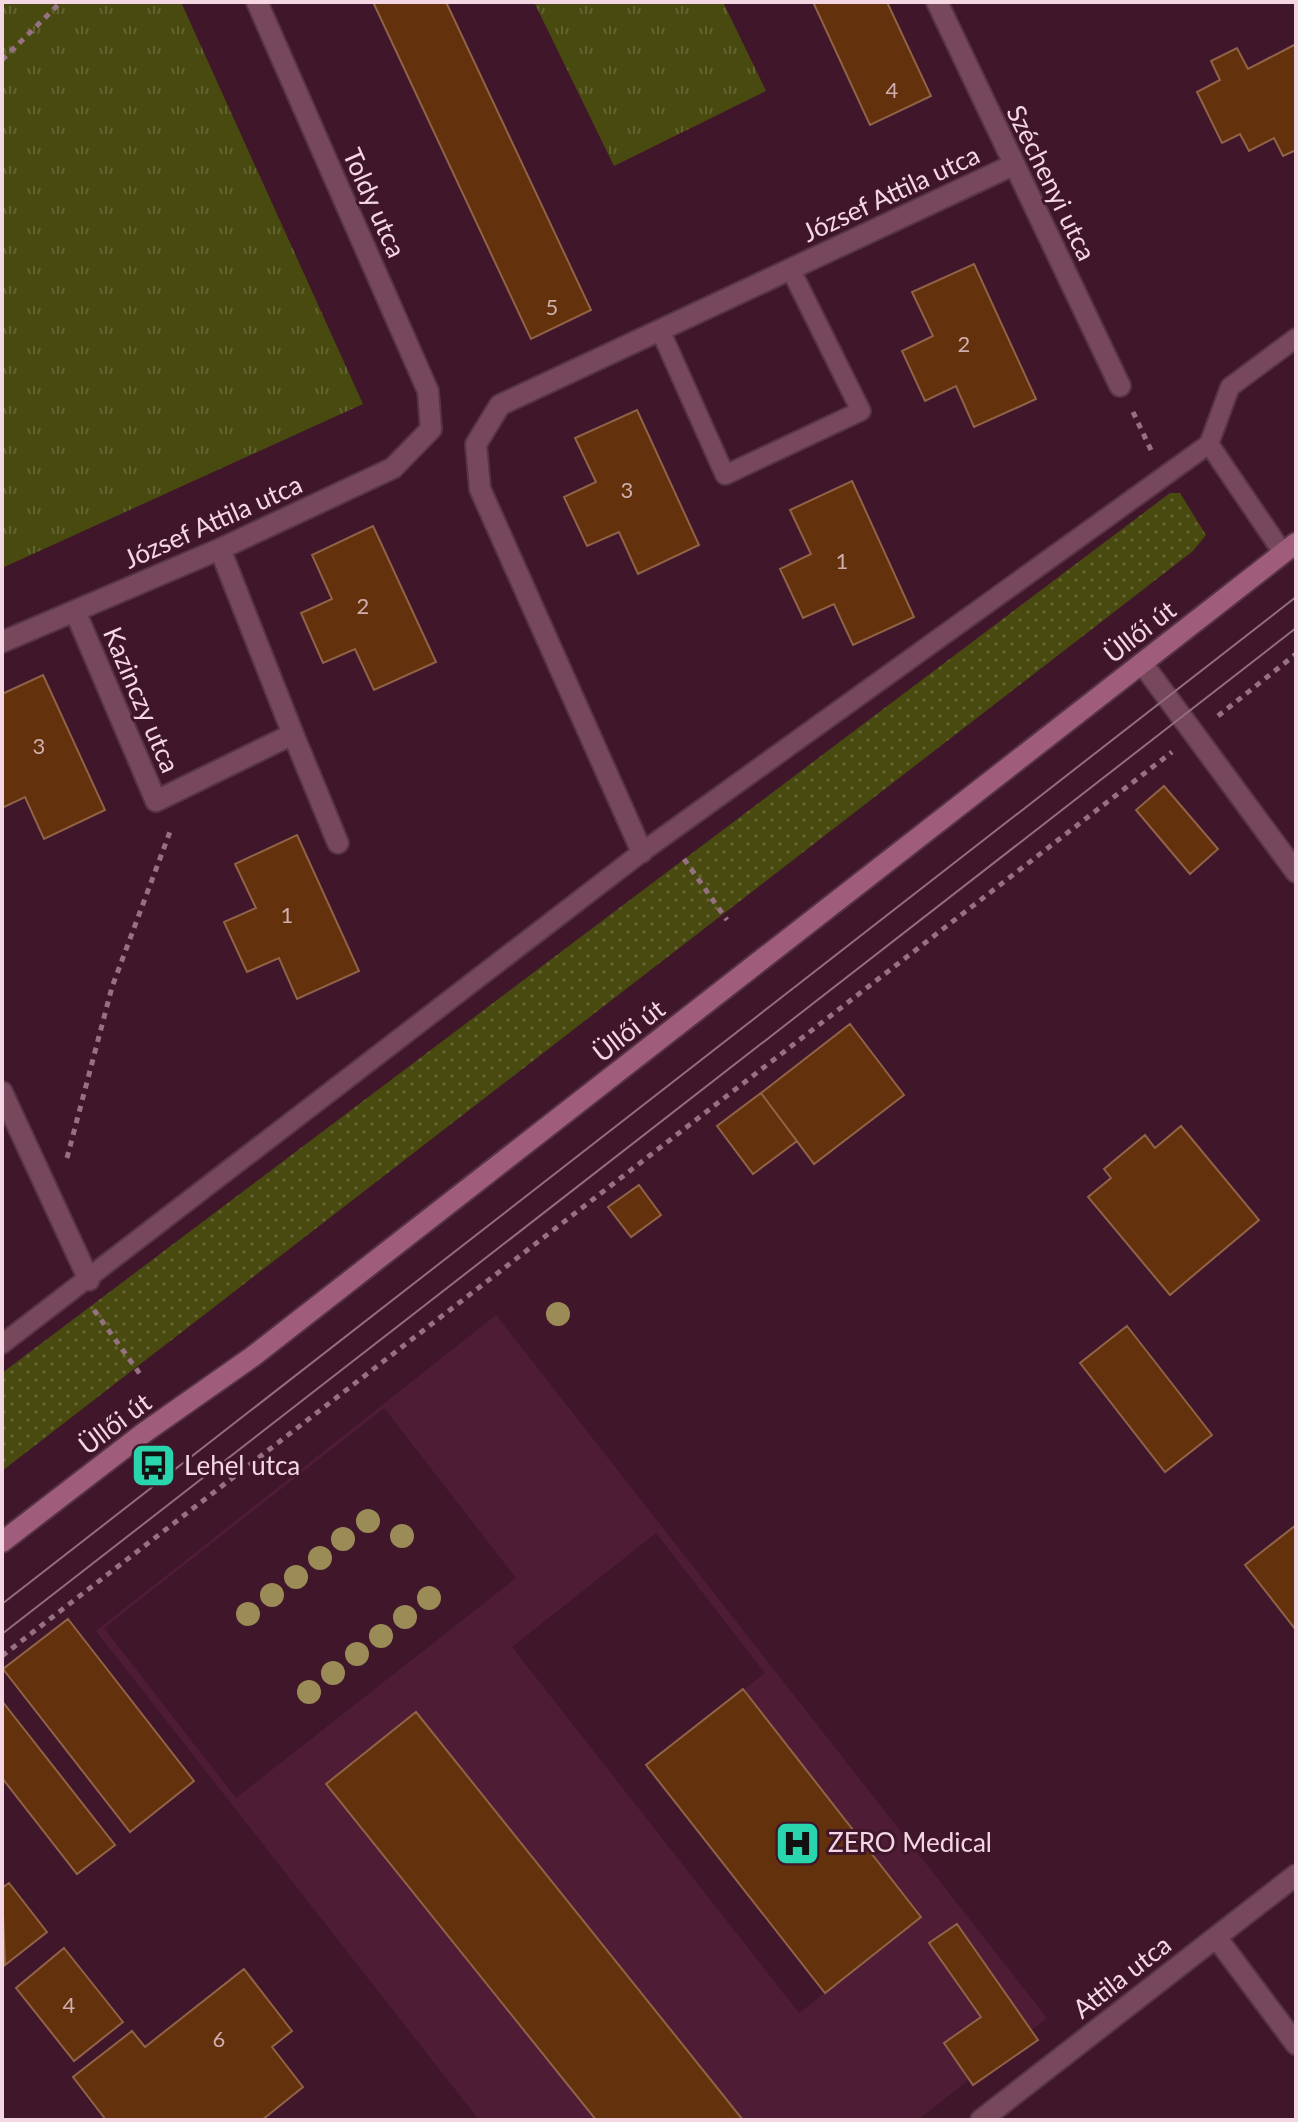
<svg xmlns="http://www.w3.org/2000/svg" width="1298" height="2122" font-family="Lato,sans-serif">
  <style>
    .built { fill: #4e1c35; fill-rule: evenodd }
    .grass { fill: url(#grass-dots) }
    .park { fill: url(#park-tufts) }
    .building { fill: #63310c; stroke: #906347; stroke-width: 2 }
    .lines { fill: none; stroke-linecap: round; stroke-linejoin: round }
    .service-casing { stroke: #573445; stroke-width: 22 }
    .minor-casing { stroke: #573445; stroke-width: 24 }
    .secondary-casing { stroke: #573445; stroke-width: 24 }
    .path { stroke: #957182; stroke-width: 5; stroke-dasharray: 6 6; stroke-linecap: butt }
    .service { stroke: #77475c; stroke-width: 18 }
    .minor { stroke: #77475c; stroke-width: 20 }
    .secondary { stroke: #9f5d7b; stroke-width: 20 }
    .tram { stroke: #916d7e; stroke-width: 2 }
    .tree { fill: #9b8c57 }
    .labels { text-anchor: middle; stroke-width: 6; stroke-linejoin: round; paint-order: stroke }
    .number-label { font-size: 22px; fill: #d0aead }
    .street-label { font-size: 26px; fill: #f4d7e3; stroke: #40162b }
    .poi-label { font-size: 26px; fill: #f4d7e3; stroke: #40162b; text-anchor: start }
  </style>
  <defs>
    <pattern id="grass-dots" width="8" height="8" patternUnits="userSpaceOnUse" patternTransform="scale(2)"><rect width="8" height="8" fill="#484a10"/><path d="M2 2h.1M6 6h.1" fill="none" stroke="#636333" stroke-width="1.8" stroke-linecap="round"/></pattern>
    <pattern id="park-tufts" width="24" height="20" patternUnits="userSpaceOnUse" patternTransform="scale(2)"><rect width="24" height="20" fill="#484a10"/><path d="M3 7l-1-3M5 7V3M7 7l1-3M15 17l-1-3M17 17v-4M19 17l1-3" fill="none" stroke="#636333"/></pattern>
  </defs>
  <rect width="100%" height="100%" fill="#40162b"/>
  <path class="built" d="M 496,1315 L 1047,2018 L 918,2120 L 479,2120 L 96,1631 ZM 384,1408 L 516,1578 L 236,1798 L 104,1628 ZM 656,1533 L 765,1673 L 647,1766 L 825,1993 L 799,2013 L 512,1647 Z"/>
  <path class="grass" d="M 1170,493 L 1180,493 L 1206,535 L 1193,551 L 2,1471 L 2,1373 Z"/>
  <path class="park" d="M 2,2 L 181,2 L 363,404 L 2,568 Z
    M 538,2 L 723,2 L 766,91 L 614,166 L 535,4 Z"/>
  <path class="building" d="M 373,2 L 446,2 L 591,310 L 531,339 Z
    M 813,2 L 887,2 L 931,96 L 870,125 Z
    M 1296,44 L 1296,150 L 1283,156 L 1274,138 L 1249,151 L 1240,134 L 1222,143 L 1197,92 L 1220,80 L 1211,61 L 1237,48 L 1248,69 Z
    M 974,264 L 1036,399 L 974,427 L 956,386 L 925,401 L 902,351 L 933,336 L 912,292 Z
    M 637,410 L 699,545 L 638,574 L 619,532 L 587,546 L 564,497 L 596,482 L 575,438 Z
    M 852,481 L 914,617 L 853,645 L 834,604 L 803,618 L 780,569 L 811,554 L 790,510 Z
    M 373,526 L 436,662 L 374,690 L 355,649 L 323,663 L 301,613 L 332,599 L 312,555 Z
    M 43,675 L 105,810 L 44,839 L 25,797 L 2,808 L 2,694 Z
    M 1164,786 L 1218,849 L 1190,874 L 1136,810 Z
    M 297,835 L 359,971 L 297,999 L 279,958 L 247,972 L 224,922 L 256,908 L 235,864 Z
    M 850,1024 L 904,1095 L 814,1164 L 761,1093 Z
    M 761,1093 L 797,1141 L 753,1174 L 717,1126 Z
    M 1181,1126 L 1259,1220 L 1170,1295 L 1088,1197 L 1111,1178 L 1104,1169 L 1145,1135 L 1155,1148 Z
    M 639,1185 L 661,1215 L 631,1237 L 608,1207 Z
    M 1127,1326 L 1212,1435 L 1165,1472 L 1080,1363 Z
    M 1296,1525 L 1296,1630 L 1245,1565 Z
    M 68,1619 L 194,1781 L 130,1832 L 3,1669 Z
    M 743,1689 L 921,1917 L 825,1993 L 646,1765 Z
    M 2,1701 L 115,1845 L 77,1874 L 2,1778 Z
    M 416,1712 L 743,2120 L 596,2120 L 326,1784 Z
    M 9,1883 L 47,1932 L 5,1965 L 2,1888 Z
    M 957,1924 L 1038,2040 L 973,2085 L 944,2043 L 981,2017 L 929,1943 Z
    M 64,1948 L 123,2022 L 74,2061 L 16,1988 Z
    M 244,1969 L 292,2031 L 272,2047 L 303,2087 L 262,2120 L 106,2120 L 73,2077 L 132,2031 L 145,2047 Z"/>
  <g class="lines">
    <defs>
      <path id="service" d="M 661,332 L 725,475 L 861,411 L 791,270
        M 1209,444 L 1230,387 L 1296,338
        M 2,1344 L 642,852 L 1209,444 L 1283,553"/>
      <path id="minor" d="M 937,2 L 1120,386
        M 75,611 L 156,801 L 293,734 L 220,549
        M 2,642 L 220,549 L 393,468 L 431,429 L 428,391 L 257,2
        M 1142,663 L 1296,872
        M 293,734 L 338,843
        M 642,852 L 480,489 L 476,444 L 500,405 L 1013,165
        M 2,1092 L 89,1280
        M 1216,1937 L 1296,2044
        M 981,2120 L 1296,1875"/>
      <path id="secondary" d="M 2,1542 L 145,1432 L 252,1357 L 1296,543"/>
    </defs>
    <use href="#service" class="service-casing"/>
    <use href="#minor" class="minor-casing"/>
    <use href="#secondary" class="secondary-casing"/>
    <path class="path" d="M 2,60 L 61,2
      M 1133,412 L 1151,450
      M 1218,716 L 1296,654
      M 684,859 L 727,920
      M 67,1158 L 112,987 L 171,829
      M 94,1310 L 140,1374
      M 2,1656 L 1172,752"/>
    <use href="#service" class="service"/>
    <use href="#minor" class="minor"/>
    <use href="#secondary" class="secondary"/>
    <path class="tram" d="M 2,1604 L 1296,597
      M 2,1634 L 1296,628"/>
  </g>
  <g class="tree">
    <circle cx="558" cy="1314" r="12"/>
    <circle cx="368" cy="1521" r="12"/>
    <circle cx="402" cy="1536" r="12"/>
    <circle cx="343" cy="1539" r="12"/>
    <circle cx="320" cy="1558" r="12"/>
    <circle cx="296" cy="1577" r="12"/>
    <circle cx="272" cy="1595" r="12"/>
    <circle cx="429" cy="1598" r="12"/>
    <circle cx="248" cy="1614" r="12"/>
    <circle cx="405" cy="1617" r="12"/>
    <circle cx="381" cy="1636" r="12"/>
    <circle cx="357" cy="1654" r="12"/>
    <circle cx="333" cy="1673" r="12"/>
    <circle cx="309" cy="1692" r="12"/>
  </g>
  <defs>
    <symbol id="bus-square" viewBox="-11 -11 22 22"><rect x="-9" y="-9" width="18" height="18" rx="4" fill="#28d5ad" stroke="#40162b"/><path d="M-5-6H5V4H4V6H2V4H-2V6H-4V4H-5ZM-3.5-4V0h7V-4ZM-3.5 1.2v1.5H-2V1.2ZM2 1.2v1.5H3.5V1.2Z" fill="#111"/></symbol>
    <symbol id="hospital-square" viewBox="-11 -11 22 22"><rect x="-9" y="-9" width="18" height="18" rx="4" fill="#28d5ad" stroke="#40162b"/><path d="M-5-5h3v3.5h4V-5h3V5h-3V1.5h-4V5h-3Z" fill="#111"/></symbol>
  </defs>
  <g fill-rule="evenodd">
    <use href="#bus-square" x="128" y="1440" width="51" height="51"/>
    <use href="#hospital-square" x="772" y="1818" width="51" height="51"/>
  </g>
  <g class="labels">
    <g class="number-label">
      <text x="892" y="98">4</text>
      <text x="552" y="315">5</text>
      <text x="964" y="352">2</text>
      <text x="627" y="498">3</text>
      <text x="842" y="569">1</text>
      <text x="363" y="614">2</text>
      <text x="39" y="754">3</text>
      <text x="287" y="923">1</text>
      <text x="69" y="2013">4</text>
      <text x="219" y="2047">6</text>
    </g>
    <g class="street-label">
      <text transform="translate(1051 183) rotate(64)" y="9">Széchenyi utca</text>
      <text transform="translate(891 194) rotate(-25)" y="9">József Attila utca</text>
      <text transform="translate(374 203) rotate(66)" y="9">Toldy utca</text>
      <text transform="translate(213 522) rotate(-24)" y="9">József Attila utca</text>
      <text transform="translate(1140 632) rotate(-38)" y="9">Üllői út</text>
      <text transform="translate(141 700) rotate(67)" y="9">Kazinczy utca</text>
      <text transform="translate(629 1031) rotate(-38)" y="9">Üllői út</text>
      <text transform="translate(115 1424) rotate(-37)" y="9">Üllői út</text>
      <text transform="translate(1122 1977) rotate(-38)" y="9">Attila utca</text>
    </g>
    <g class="poi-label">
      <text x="184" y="1475">Lehel utca</text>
      <text x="828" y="1852">ZERO Medical</text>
    </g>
  </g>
  <rect width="1298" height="2122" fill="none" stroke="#f4d7e3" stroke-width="8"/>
</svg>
